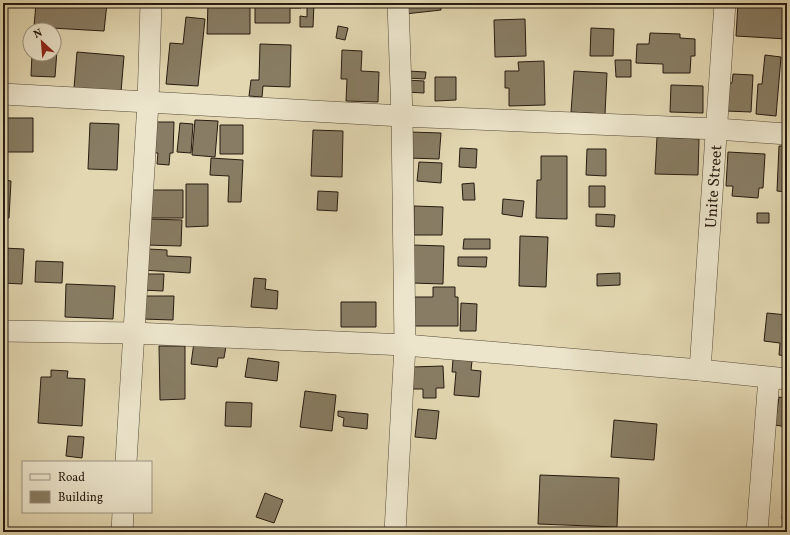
<svg xmlns="http://www.w3.org/2000/svg" width="790" height="535" font-family="Vollkorn,serif">
  <style>
    .building { fill: #887d64; stroke: #271b10 }
    .lines { fill: none; stroke-linecap: round; stroke-linejoin: round }
    .street-casing { stroke: #564a38; stroke-width: 22 }
    .street { stroke: #ece5cc; stroke-width: 21 }
    .labels { text-anchor: middle; stroke-width: 3; stroke-linejoin: round; paint-order: stroke }
    .street-label { font-size: 16px; fill: #271b10; stroke: #ece5cc }
  </style>
  <rect width="100%" height="100%" fill="#e2d7b1"/>
  <filter id="stains"><feTurbulence type="fractalNoise" baseFrequency=".005" numOctaves="4"/><feColorMatrix values="0 0 0 0 .2 0 0 0 0 .09 0 0 0 0 .02 0 0 0 .5 -.17"/></filter>
  <radialGradient id="worn" r=".72"><stop offset=".6" stop-color="#630" stop-opacity="0"/><stop offset="1" stop-color="#630" stop-opacity=".3"/></radialGradient>
  <path class="building" d="M 36,3 L 107,3 L 104,31 L 34,27 Z
    M 208,3 L 250,3 L 250,34 L 207,34 Z
    M 255,3 L 301,3 L 301,8 L 290,8 L 290,23 L 255,23 Z
    M 307,3 L 314,3 L 313,27 L 300,27 L 300,16 L 307,17 Z
    M 404,3 L 441,3 L 441,10 L 405,14 Z
    M 638,3 L 669,3 L 669,4 L 638,5 Z
    M 738,3 L 787,3 L 787,39 L 736,36 Z
    M 186,17 L 205,19 L 198,86 L 166,84 L 170,43 L 183,44 Z
    M 525,19 L 526,56 L 495,57 L 494,20 Z
    M 338,26 L 348,28 L 345,40 L 336,38 Z
    M 591,28 L 614,29 L 613,56 L 590,56 Z
    M 650,33 L 680,34 L 680,38 L 695,39 L 695,56 L 691,56 L 690,73 L 663,73 L 663,64 L 636,63 L 637,44 L 649,44 Z
    M 54,36 L 58,37 L 55,77 L 31,76 L 32,54 L 54,54 Z
    M 260,44 L 291,45 L 290,87 L 263,86 L 262,97 L 249,96 L 251,80 L 259,80 Z
    M 342,50 L 362,51 L 361,71 L 379,72 L 378,102 L 346,101 L 347,79 L 341,79 Z
    M 77,52 L 124,56 L 121,92 L 74,88 Z
    M 765,55 L 781,57 L 776,116 L 756,114 L 758,84 L 762,84 Z
    M 615,60 L 631,60 L 631,77 L 616,77 Z
    M 544,61 L 545,105 L 509,106 L 509,88 L 505,88 L 505,71 L 519,71 L 518,62 Z
    M 407,71 L 426,72 L 425,79 L 407,78 Z
    M 574,71 L 607,73 L 605,114 L 571,112 Z
    M 733,74 L 753,75 L 751,112 L 726,111 L 728,83 L 732,83 Z
    M 435,77 L 456,77 L 456,100 L 435,101 Z
    M 406,80 L 424,81 L 424,93 L 406,92 Z
    M 671,85 L 703,86 L 703,113 L 670,112 Z
    M 785,91 L 787,91 L 787,117 L 784,117 Z
    M 3,118 L 33,118 L 33,152 L 3,152 Z
    M 195,120 L 218,121 L 215,157 L 192,155 Z
    M 151,122 L 174,122 L 173,153 L 170,153 L 169,165 L 157,164 L 158,153 L 151,153 Z
    M 90,123 L 119,124 L 117,170 L 88,169 Z
    M 180,123 L 193,124 L 191,153 L 177,152 Z
    M 220,125 L 243,125 L 243,154 L 220,154 Z
    M 313,130 L 343,131 L 342,177 L 311,176 Z
    M 410,132 L 441,133 L 439,159 L 408,158 Z
    M 657,137 L 699,139 L 698,175 L 655,174 Z
    M 779,146 L 787,146 L 787,192 L 777,191 Z
    M 460,148 L 477,149 L 476,168 L 459,167 Z
    M 587,149 L 606,149 L 606,176 L 586,175 Z
    M 728,152 L 765,154 L 763,188 L 759,188 L 758,198 L 732,196 L 733,186 L 726,186 Z
    M 541,156 L 567,156 L 567,219 L 536,218 L 537,180 L 541,180 Z
    M 211,158 L 243,160 L 241,202 L 228,202 L 229,176 L 210,175 Z
    M 419,162 L 442,163 L 441,183 L 417,181 Z
    M 3,180 L 11,181 L 9,218 L 3,218 Z
    M 474,183 L 475,200 L 463,200 L 462,184 Z
    M 186,184 L 208,184 L 208,226 L 186,227 Z
    M 589,186 L 605,186 L 605,207 L 589,207 Z
    M 148,190 L 183,190 L 183,218 L 147,218 Z
    M 318,191 L 338,192 L 337,211 L 317,210 Z
    M 503,199 L 524,201 L 522,217 L 502,214 Z
    M 414,206 L 443,207 L 442,235 L 414,235 Z
    M 757,213 L 769,213 L 769,223 L 757,223 Z
    M 596,214 L 615,215 L 614,227 L 596,226 Z
    M 147,219 L 182,220 L 181,246 L 145,245 Z
    M 520,236 L 548,237 L 546,287 L 519,286 Z
    M 464,239 L 490,239 L 490,249 L 463,249 Z
    M 413,245 L 444,246 L 443,284 L 412,283 Z
    M 3,248 L 24,249 L 22,284 L 3,283 Z
    M 148,249 L 167,250 L 167,256 L 191,257 L 190,273 L 142,270 Z
    M 458,257 L 487,257 L 486,267 L 458,266 Z
    M 36,261 L 63,262 L 62,283 L 35,282 Z
    M 620,273 L 620,285 L 597,286 L 597,274 Z
    M 142,274 L 164,274 L 163,291 L 141,290 Z
    M 254,278 L 266,279 L 265,289 L 278,291 L 277,309 L 251,307 Z
    M 66,284 L 115,286 L 113,319 L 65,317 Z
    M 433,287 L 455,287 L 455,297 L 458,297 L 458,326 L 412,326 L 413,297 L 433,297 Z
    M 142,296 L 174,296 L 173,320 L 142,319 Z
    M 341,302 L 376,302 L 376,327 L 341,327 Z
    M 461,303 L 477,304 L 476,331 L 460,331 Z
    M 767,313 L 787,315 L 787,356 L 779,355 L 780,343 L 764,341 Z
    M 194,342 L 226,346 L 224,358 L 218,358 L 217,367 L 191,364 Z
    M 159,346 L 185,346 L 185,399 L 160,400 Z
    M 248,358 L 279,362 L 277,381 L 245,377 Z
    M 453,359 L 472,361 L 471,370 L 481,371 L 479,397 L 454,395 L 456,372 L 452,372 Z
    M 443,366 L 444,388 L 436,388 L 436,398 L 423,398 L 423,389 L 413,389 L 412,367 Z
    M 51,370 L 68,371 L 67,378 L 85,379 L 82,426 L 38,423 L 41,377 L 51,377 Z
    M 305,391 L 336,395 L 332,431 L 300,427 Z
    M 779,397 L 787,399 L 787,427 L 775,425 Z
    M 226,402 L 252,403 L 251,427 L 225,426 Z
    M 418,409 L 439,411 L 436,439 L 415,437 Z
    M 338,411 L 368,414 L 367,429 L 343,426 L 344,418 L 338,416 Z
    M 614,420 L 657,424 L 654,460 L 611,457 Z
    M 68,436 L 84,437 L 82,458 L 66,456 Z
    M 786,467 L 787,467 L 787,519 L 782,519 Z
    M 540,475 L 619,478 L 617,527 L 538,524 Z
    M 265,493 L 283,500 L 274,523 L 256,517 Z"/>
  <g class="lines">
    <defs>
      <g id="street">
        <path d="M 3,94 L 402,116 L 717,129 L 787,134"/>
        <path d="M 3,331 L 134,333 L 405,345 L 700,370 L 787,379"/>
        <path id="s1" d="M 700,370 L 725,3"/>
        <path d="M 126,462 L 148,103 L 151,3"/>
        <path d="M 122,532 L 123,512"/>
        <path d="M 395,532 L 405,345 L 402,116 L 398,3"/>
        <path d="M 757,532 L 769,378"/>
      </g>
    </defs>
    <use href="#street" class="street-casing"/>
    <use href="#street" class="street"/>
  </g>
  <g class="labels">
    <g class="street-label">
      <text dy="6" stroke="none"><textPath href="#s1" startOffset="184">Unite Street</textPath></text>
    </g>
  </g>
  <rect width="790" height="535" fill="none" stroke="#e2d7b1" stroke-width="16"/>
  <rect x="4" y="4" width="782" height="527" fill="none" stroke="#271b10" stroke-width="2"/>
  <rect x="8" y="8" width="774" height="519" fill="none" stroke="#271b10"/>
  <rect x="22" y="461" width="130" height="52" fill="#ece5cc" stroke="#9d9481"/>
  <rect x="30" y="474" width="20" height="6" fill="#ece5cc" stroke="#9d9481"/>
  <text x="58" y="481" font-size="12" fill="#271b10">Road</text>
  <rect x="30" y="491" width="20" height="12" fill="#887d64" stroke="#9d9481"/>
  <text x="58" y="501" font-size="12" fill="#271b10">Building</text>
  <g transform="translate(42 42) rotate(334)"><circle r="19" fill="#ece5cc" stroke="#9d9481"/>
  <path d="M0-3L7 15L0 10L-7 15Z" fill="#8f2418"/>
  <text y="-6" font-size="11" font-weight="bold" text-anchor="middle" fill="#271b10">N</text>
  </g>
  <rect width="100%" height="100%" filter="url(#stains)"/>
  <rect width="100%" height="100%" fill="url(#worn)"/>
</svg>
